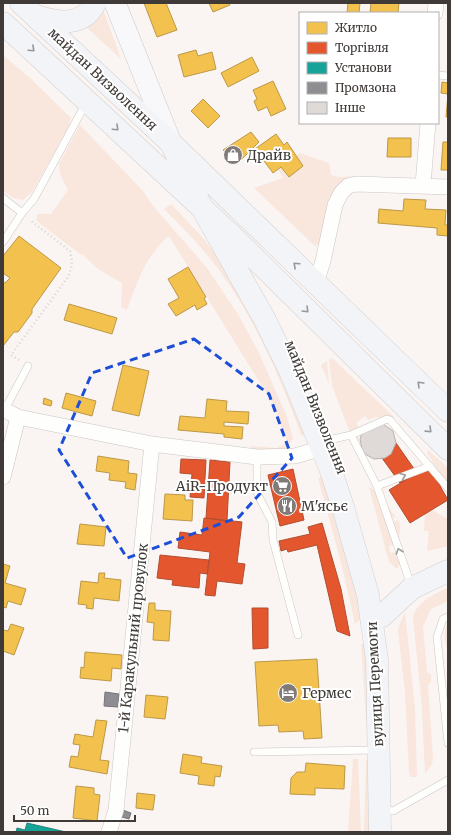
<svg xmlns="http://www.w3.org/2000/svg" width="451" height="835" font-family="Merriweather,serif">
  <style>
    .green { fill: #f9e6dc }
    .homes { fill: #f2c14e; stroke: #bc9847 }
    .shops { fill: #e4572e; stroke: #b24e31 }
    .public { fill: #17a398; stroke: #23847b }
    .industry { fill: #8d8d92; stroke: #767477 }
    .building { fill: #dfdad8; stroke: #b7b3b0 }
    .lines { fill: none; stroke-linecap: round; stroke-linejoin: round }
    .lane-casing { stroke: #cbc6c4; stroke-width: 8 }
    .street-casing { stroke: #cbc6c4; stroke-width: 16 }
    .secondary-casing { stroke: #cbc6c4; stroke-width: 22 }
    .primary-casing { stroke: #d3d0cf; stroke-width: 23 }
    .path { stroke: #d6d4d3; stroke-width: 2.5; stroke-dasharray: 1 3; stroke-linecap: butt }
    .lane { stroke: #fefefd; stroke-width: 7 }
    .street { stroke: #fefefd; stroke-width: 15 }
    .secondary { stroke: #f8f8fb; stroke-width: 21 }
    .primary { stroke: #f2f4f7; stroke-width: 22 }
    .oneway { stroke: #989797 }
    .oneway2 { stroke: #9e9c9a }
    .marked { fill: none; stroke: #1d4ed8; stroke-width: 3; stroke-dasharray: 8 5; stroke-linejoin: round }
    .labels { text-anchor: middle; stroke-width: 4; stroke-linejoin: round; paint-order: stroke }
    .street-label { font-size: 14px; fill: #3f3a37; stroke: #fff }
    .poi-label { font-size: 14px; fill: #3f3a37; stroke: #fff; text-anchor: start }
  </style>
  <rect width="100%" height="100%" fill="#faf5f3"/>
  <path class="green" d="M 103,9 L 121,59 L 85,26 Z
    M 3,55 L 30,78 L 71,118 L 68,128 L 32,192 L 23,200 L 13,198 L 3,191 Z
    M 80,125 L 143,191 L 153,206 L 207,268 L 239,316 L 259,353 L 287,417 L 293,438 L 289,445 L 281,451 L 251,449 L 251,446 L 277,448 L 287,442 L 273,404 L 169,236 C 146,255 137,282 127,310 L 121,307 L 122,283 L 98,269 L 82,254 L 81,255 L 37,221 L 37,214 L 51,214 L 68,190 L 60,174 L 59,164 Z
    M 300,153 L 329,163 L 331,175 L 339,177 L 361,176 L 348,180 L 321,243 L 315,246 L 254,188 L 283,178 L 278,169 L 281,167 L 289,177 L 302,167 L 295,156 Z
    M 171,204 L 203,238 L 238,283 L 312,439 L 301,435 C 281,378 255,319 219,270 C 203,248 183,228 164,209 Z
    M 332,358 L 394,417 L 390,420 L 376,417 L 368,420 L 365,416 L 356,423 L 360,429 C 356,438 359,447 367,454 L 356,449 L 332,385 L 329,360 Z
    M 327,361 L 329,384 L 321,365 Z
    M 428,450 L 448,468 L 448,485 L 427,453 Z
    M 324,476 L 356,586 L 362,618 L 355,624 L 342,566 L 318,478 Z
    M 369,487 L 373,489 L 396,517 L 388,519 L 384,517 L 387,526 L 389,525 L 389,523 L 398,520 L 400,524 L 399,547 L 396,545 L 389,546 L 390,553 L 397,552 L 400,550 L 400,564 L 397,569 L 389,562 Z
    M 432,510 L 448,519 L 448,546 L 427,551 L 429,531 L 424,531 L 425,514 Z
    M 448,588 L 448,601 L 431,609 L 423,627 L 427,672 L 431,675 L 431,682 L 428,685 L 433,758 L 432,764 L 425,774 L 422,708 L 413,617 C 417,602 435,593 448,588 Z
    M 405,612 L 415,708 L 417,777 L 410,777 L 409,772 L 405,692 L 398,631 L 399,626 Z
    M 448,623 L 448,651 C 445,641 442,632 448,623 Z
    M 365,643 L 373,733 L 367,734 L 361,644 Z
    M 353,759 L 358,759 L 361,832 L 348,832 Z
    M 366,760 L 373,760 L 372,832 L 364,832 Z"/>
  <path class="homes" d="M 144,3 L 166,3 L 177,30 L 157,37 Z
    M 209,3 L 229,3 L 230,5 L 213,12 Z
    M 348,3 L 360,3 L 359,13 L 347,13 Z
    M 371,3 L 399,3 L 398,13 L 370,13 Z
    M 196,50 L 198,56 L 212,52 L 216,69 L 184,77 L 178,55 Z
    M 252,57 L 259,71 L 228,87 L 221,73 Z
    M 273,81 L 286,109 L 271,116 L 267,107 L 258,111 L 254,101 L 257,99 L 253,90 Z
    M 442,82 L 448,83 L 448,117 L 446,117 L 448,94 L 441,93 Z
    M 203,99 L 220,116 L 208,128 L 191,111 Z
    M 251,132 L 259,142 L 240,161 L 231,153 L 223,150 Z
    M 276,134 L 284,145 L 287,142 L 303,166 L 289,177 L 281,167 L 273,173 L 255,149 Z
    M 388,138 L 411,138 L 411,157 L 387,157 Z
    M 443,142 L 448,142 L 448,170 L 441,170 Z
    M 404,199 L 426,200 L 425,209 L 446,210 L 445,225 L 448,225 L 448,236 L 437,235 L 437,228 L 378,223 L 379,209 L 403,211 Z
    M 19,236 L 61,268 L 32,309 L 32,313 L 18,332 L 14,332 L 3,346 L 3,282 L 5,283 L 10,278 L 3,273 L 3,256 Z
    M 188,267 L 206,297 L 204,298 L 207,304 L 197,310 L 195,305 L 176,316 L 168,304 L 179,298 L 168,279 Z
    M 69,304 L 117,318 L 112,334 L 64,320 Z
    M 123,365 L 149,371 L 139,416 L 112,410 Z
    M 66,393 L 96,401 L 92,416 L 62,408 Z
    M 44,398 L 52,401 L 51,406 L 43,404 Z
    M 207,399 L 227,401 L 226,411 L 249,412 L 248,424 L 224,422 L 224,426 L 243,427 L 242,439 L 224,437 L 224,434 L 178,430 L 180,416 L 205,418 Z
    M 98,456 L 129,461 L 128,473 L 137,474 L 135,490 L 125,488 L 126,482 L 109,480 L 110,473 L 96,471 Z
    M 165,494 L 185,495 L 185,500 L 193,500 L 192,521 L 163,519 Z
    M 80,524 L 106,527 L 104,546 L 77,544 Z
    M 3,564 L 10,566 L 5,583 L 26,589 L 21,605 L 8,601 L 6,608 L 3,607 Z
    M 99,573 L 105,573 L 104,578 L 121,580 L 119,601 L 94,598 L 93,609 L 86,608 L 87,605 L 78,604 L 81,581 L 98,583 Z
    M 149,603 L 155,603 L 155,610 L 171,611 L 169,641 L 153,640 L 154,623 L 147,622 Z
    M 11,624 L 24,628 L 14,655 L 3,651 L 3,630 L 8,631 Z
    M 85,652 L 122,655 L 121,669 L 112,668 L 111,681 L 80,678 L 81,667 L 84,668 Z
    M 317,659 L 322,738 L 304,739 L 303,731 L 279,732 L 278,725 L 259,726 L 255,662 Z
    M 146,695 L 168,697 L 165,719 L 144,717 Z
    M 96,720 L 107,721 L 100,760 L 109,761 L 107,774 L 69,767 L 71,756 L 78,757 L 80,745 L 73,744 L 75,734 L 93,737 Z
    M 183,754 L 202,757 L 201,763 L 222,766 L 220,777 L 215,776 L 214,786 L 198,784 L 199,776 L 180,773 Z
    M 306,763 L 345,766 L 344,789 L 315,788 L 315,795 L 290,794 L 291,778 L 297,772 L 305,772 Z
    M 76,786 L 94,788 L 94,794 L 100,795 L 97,821 L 73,818 Z
    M 137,793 L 155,795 L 153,810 L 136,808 Z"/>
  <path class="shops" d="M 396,443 L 417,473 L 400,483 L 382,458 L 391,454 Z
    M 181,459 L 206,460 L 204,498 L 190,497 L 192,474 L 180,473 Z
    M 210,460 L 230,462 L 227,521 L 206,518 Z
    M 429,466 L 448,500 L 410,523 L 389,490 Z
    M 293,469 L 304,520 L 280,526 L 268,475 Z
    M 204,518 L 242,522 L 237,563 L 245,564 L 242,584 L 217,581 L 215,596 L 205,595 L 210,552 L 178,548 L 180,532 L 202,535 Z
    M 322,523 L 341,589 L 350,636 L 337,631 L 317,545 L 288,552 L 287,549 L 281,551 L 279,541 L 310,534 L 308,527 Z
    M 160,555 L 209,560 L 207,574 L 200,573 L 199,588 L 172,585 L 173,580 L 157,578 Z
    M 252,608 L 268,608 L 268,648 L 253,649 Z"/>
  <path class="public" d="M 27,823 L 66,832 L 16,832 L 17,828 L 25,830 Z"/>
  <path class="industry" d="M 105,692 L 119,694 L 118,707 L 104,706 Z
    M 120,809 L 131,813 L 129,819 L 118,816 Z"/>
  <path class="building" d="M 383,424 L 393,431 L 396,443 L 391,454 L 385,458 L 374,459 L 365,454 L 362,449 L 360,439 L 362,433 Z"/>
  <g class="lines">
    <defs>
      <path id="lane" d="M 438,75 L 448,76
        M 3,198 L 22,213
        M 3,242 L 22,213 L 34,199 L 86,103
        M 5,409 L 28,366
        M 351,435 L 377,486 L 411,585
        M 333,439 L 351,435 L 387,419 L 390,420 L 448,488
        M 257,457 L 257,493 L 272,522 L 273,540 L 298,635
        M 377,486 L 430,466
        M 448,617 L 443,619 L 437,637 L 448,743
        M 254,752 L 377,750
        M 382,809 L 393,811 L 448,780"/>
      <path id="street" d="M 435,13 L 436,3
        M 423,185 L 428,123
        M 316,283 L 323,261 L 335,205 L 341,193 L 348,186 L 356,184 L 448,187
        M 3,409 L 18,417 L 152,444 L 257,457 L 295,456 L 322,448
        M 3,477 L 18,417
        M 109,832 L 116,810 L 152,444"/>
      <path id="secondary" d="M 115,3 L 171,143"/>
      <path id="primary" d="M 21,3 L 171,143 L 448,411
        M 36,16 C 57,23 83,27 95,3
        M 3,23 L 229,233 L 448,449
        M 171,143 L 202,208 L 265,320 L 291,373 L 330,468 L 343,507 L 368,595 L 377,660 L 380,832
        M 372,620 L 382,616 L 412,588 L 448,571"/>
    </defs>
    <use href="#lane" class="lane-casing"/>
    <use href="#street" class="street-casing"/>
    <use href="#secondary" class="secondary-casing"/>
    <use href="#primary" class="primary-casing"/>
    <path class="path" d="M 19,360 L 11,355 L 68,277 L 71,269 L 72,260 L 70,251 L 30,220"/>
    <use href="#lane" class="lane"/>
    <use href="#street" class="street"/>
    <use href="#secondary" class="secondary"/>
    <use href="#primary" class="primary"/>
  </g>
  <defs><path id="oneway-chevron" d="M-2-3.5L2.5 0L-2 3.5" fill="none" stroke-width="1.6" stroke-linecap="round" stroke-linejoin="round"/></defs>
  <g class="oneway">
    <use href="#oneway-chevron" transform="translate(32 49) rotate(43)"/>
    <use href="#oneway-chevron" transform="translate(116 128) rotate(43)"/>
    <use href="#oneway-chevron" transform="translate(296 265) rotate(-137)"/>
    <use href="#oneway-chevron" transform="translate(306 310) rotate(45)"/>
    <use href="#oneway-chevron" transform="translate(420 384) rotate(-135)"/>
    <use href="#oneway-chevron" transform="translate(429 430) rotate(44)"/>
  </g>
  <g class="oneway2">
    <use href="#oneway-chevron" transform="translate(403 476) rotate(-21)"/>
    <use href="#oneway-chevron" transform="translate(399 551) rotate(-109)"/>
  </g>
  <path class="marked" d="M 194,339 L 269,394 L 292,458 L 239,517 L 127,558 L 59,450 L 92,373 Z"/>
  <defs>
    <symbol id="shop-disc" viewBox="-11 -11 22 22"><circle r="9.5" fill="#807b79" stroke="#fff"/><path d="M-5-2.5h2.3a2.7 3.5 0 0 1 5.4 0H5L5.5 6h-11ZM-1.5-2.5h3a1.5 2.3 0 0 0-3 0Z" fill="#fff"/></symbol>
    <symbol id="supermarket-disc" viewBox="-11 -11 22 22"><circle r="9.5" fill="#807b79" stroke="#fff"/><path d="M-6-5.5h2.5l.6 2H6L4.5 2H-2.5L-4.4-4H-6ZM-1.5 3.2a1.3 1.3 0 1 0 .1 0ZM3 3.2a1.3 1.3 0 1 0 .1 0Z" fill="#fff"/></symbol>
    <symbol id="restaurant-disc" viewBox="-11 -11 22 22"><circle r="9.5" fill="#807b79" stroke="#fff"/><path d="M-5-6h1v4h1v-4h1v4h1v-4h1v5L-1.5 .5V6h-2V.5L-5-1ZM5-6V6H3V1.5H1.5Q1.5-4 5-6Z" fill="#fff"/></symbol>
    <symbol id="hotel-disc" viewBox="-11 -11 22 22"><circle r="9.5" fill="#807b79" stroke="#fff"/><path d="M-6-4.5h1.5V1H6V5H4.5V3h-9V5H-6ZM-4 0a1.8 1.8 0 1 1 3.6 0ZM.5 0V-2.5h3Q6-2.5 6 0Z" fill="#fff"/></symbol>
  </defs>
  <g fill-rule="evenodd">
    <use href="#shop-disc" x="222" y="144" width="22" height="22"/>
    <use href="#supermarket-disc" x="271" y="475" width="22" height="22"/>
    <use href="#restaurant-disc" x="276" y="495" width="22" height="22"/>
    <use href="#hotel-disc" x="277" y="682" width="22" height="22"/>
  </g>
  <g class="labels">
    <g class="street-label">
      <text transform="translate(103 79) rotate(43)" y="5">майдан Визволення</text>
      <text transform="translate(316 407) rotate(68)" y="5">майдан Визволення</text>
      <text transform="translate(133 638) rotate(-84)" y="5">1-й Каракульний провулок</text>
      <text transform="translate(375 684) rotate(-93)" y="5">вулиця Перемоги</text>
    </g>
    <g class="poi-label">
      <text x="247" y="160">Драйв</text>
      <text x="268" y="491" text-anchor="end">AiR-Продукт</text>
      <text x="301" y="511">М'ясьє</text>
      <text x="302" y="698">Гермес</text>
    </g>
  </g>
  <rect width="451" height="835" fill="none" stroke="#3f3a37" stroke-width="8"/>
  <rect x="299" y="12" width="140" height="112" fill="#ffffff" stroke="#b2b0af"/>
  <rect x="307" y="22" width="20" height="12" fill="#f2c14e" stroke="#b2b0af"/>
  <text x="335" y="32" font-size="12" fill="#3f3a37">Житло</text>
  <rect x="307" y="42" width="20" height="12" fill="#e4572e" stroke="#b2b0af"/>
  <text x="335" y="52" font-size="12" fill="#3f3a37">Торгівля</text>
  <rect x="307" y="62" width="20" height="12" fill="#17a398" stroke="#b2b0af"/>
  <text x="335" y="72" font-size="12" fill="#3f3a37">Установи</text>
  <rect x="307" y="82" width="20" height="12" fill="#8d8d92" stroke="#b2b0af"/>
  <text x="335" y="92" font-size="12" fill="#3f3a37">Промзона</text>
  <rect x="307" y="102" width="20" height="12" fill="#dfdad8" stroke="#b2b0af"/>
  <text x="335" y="112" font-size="12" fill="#3f3a37">Інше</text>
  <path d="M14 815v6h121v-6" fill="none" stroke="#3f3a37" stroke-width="2"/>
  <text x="20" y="815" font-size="12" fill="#3f3a37" stroke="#ffffff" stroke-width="3" paint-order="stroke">50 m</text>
</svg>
